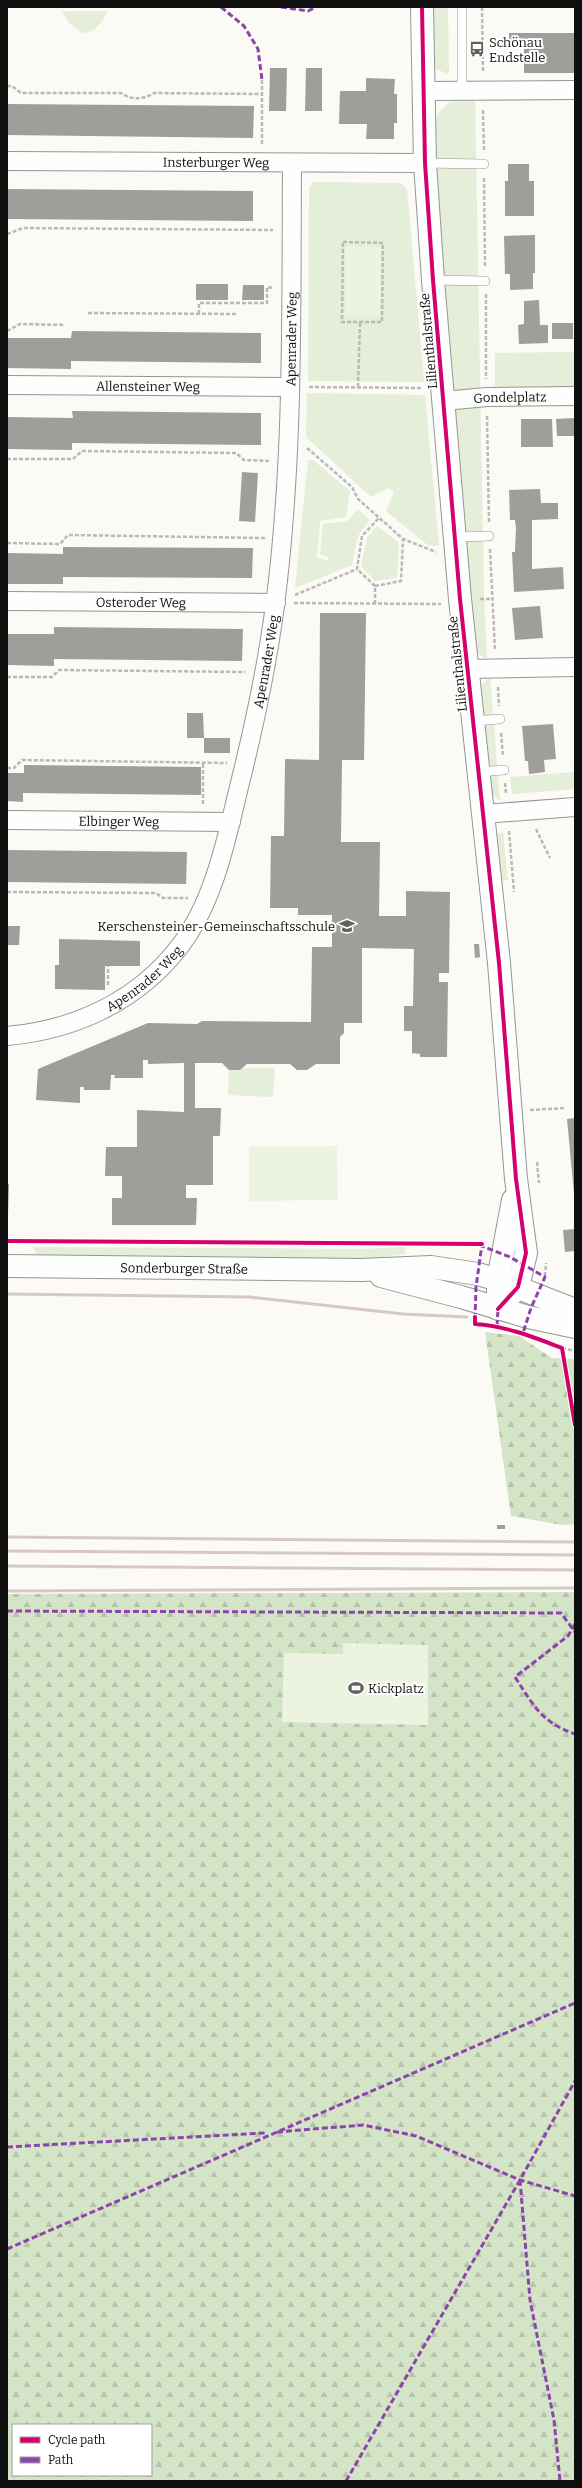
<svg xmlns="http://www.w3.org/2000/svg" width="582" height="2488" font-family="Bitter,serif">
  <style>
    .grass { fill: #e4eed8 }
    .forest { fill: url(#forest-firs); fill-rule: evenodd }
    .pitch { fill: #edf3e1 }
    .building { fill: #9f9e9a }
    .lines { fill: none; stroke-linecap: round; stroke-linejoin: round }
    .service-casing { stroke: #959593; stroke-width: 10 }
    .minor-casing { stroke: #959593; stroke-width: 20 }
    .tertiary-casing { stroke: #959593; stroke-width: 24 }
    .path { stroke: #b9b9b8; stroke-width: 2.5; stroke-dasharray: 4 2; stroke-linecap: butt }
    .service { stroke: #fefefe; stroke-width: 9 }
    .minor { stroke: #fefefe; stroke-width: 18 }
    .tertiary { stroke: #fefefe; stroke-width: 22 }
    .rail { stroke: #d6c8c7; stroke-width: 3 }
    .quiet { stroke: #8e44ad; stroke-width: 3; stroke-dasharray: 6 3; stroke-linecap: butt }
    .cycleway-casing { stroke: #fff; stroke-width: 6 }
    .cycleway { stroke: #d6006c; stroke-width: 4 }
    .labels { text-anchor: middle; stroke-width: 4; stroke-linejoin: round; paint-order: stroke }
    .poi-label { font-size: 13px; fill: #0f0f0f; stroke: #fff; text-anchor: start }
    .street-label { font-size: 13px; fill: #0f0f0f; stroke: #fff }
  </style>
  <defs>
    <pattern id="forest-firs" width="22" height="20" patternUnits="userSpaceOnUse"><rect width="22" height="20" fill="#d4e5c7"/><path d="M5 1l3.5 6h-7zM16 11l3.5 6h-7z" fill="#b5c3aa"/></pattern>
  </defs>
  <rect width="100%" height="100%" fill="#fbfaf5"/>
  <path class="grass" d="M 432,7 L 448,7 L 449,74 L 433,68 Z
    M 62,11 L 107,11 C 102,23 95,33 82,33 L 69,23 Z
    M 475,101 L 484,594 L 487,660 L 474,650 L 439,240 L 433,127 L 439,112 L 450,102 Z
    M 314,182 L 401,183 L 407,189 L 424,382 L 308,381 L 309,187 Z
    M 575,352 L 575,388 L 495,389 L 495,353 Z
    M 307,393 L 425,395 L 439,546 L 429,546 L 386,511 L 394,492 L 389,488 L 371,497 L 306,437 Z
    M 308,460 L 313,460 L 350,491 L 346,517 L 320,521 L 317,557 L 328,561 L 328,566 L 329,558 L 320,554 L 323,524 L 347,521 L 358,509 L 370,520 L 358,536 L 352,565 L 295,588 Z
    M 377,526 L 399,543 L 397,578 L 375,581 L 361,566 L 367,538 Z
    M 490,677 L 500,801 L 491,794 L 478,688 Z
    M 575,772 L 575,789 L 512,794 L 510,777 Z
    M 503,832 L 508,880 L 501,881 L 496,835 Z
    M 242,1068 L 275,1068 L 273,1097 L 228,1095 L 229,1070 Z
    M 33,1247 L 363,1249 L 405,1247 L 405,1254 L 361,1260 L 37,1256 Z"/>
  <path class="forest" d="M 485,1332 L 519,1336 L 552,1358 L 575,1359 L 575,1524 L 562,1525 L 511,1516 Z
    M 575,1592 L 575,2481 L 7,2481 L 7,1594 ZM 13,2425 L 151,2425 L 151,2475 L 13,2475 Z"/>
  <path class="pitch" d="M 346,247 L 381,247 L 380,316 L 345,315 Z
    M 337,1146 L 338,1200 L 249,1201 L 249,1147 Z
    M 343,1643 L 428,1645 L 428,1725 L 282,1722 L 284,1653 L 343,1654 Z"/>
  <path class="building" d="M 509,33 L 575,33 L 575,73 L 524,73 L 524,48 L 509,48 Z
    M 270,68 L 287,68 L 286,111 L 269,111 Z
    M 306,68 L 322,68 L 322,111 L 305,111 Z
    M 366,78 L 395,79 L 394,94 L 397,94 L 397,123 L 394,123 L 394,139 L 366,139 L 367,124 L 339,124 L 340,91 L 366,91 Z
    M 7,104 L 254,106 L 253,138 L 7,135 Z
    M 508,164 L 529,164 L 529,181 L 534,181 L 534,216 L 505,216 L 505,181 L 508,181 Z
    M 7,189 L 253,191 L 253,221 L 7,219 Z
    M 535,235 L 535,273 L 533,273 L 533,289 L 510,290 L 510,274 L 505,274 L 504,236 Z
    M 196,284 L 228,284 L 228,300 L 196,300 Z
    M 243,285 L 264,285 L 264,300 L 242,300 Z
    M 539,300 L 540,325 L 548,325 L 548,343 L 519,344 L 518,325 L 524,324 L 524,301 Z
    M 552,323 L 573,323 L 573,339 L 552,339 Z
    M 72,331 L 261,333 L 261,363 L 71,361 L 71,369 L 7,368 L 7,338 L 71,338 Z
    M 72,411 L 261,413 L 261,445 L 72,443 L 72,450 L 7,449 L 7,417 L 73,418 Z
    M 575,418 L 575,436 L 557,436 L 556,419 Z
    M 521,419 L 552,419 L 553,447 L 521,447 Z
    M 242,472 L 258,473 L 255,522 L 239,521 Z
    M 540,489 L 541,503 L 558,503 L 558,519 L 532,520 L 532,569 L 563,567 L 564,589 L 514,592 L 512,552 L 515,552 L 516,528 L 515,520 L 510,520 L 509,490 Z
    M 63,547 L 253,548 L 252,578 L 63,577 L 63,584 L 7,584 L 7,553 L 63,554 Z
    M 540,606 L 543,638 L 515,640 L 512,608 Z
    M 320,613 L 366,613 L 364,760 L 342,760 L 341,842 L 380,842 L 379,916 L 406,916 L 406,891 L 450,892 L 449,973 L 439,973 L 439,982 L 448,982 L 447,1057 L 420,1057 L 420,1054 L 412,1053 L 412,1031 L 404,1031 L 404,1006 L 413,1006 L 414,949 L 362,948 L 362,1023 L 344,1023 L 344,1033 L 340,1037 L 340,1064 L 316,1064 L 307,1070 L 297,1070 L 290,1064 L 247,1064 L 240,1070 L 229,1070 L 222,1063 L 195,1063 L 195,1108 L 221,1108 L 220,1136 L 213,1136 L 213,1185 L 186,1185 L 186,1198 L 197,1198 L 196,1225 L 112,1225 L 112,1198 L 122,1198 L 122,1176 L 105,1176 L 106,1147 L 137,1147 L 137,1110 L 184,1112 L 184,1063 L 148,1064 L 148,1060 L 143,1060 L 143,1078 L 114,1078 L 115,1075 L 111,1075 L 110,1090 L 84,1090 L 84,1087 L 80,1087 L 80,1103 L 36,1100 L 38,1069 L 148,1023 L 197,1024 L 202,1021 L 311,1022 L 312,947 L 332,947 L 332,915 L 298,915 L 298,908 L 270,908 L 271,836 L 284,836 L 285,759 L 319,760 Z
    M 54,627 L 243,629 L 242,661 L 54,659 L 54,666 L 7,665 L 7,634 L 54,634 Z
    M 187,713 L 203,713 L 204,738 L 187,738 Z
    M 553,724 L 556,759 L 544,760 L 545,772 L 529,774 L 528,761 L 525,761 L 522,726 Z
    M 204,738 L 230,738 L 230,753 L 204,753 Z
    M 24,765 L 201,767 L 201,795 L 23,793 L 23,802 L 7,801 L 7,773 L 24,773 Z
    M 7,850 L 187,852 L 186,884 L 7,882 Z
    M 7,926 L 20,926 L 19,945 L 7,945 Z
    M 59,939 L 140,941 L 140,966 L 105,966 L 105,990 L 55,989 L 55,965 L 59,965 Z
    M 474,944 L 479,944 L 480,957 L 475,958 Z
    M 575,1118 L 575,1194 L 574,1194 L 567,1119 Z
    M 7,1184 L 9,1184 L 8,1216 L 7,1216 Z
    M 575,1229 L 575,1251 L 565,1252 L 563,1230 Z
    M 497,1525 L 505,1525 L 505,1529 L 497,1529 Z"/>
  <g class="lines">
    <defs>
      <path id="service" d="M 462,7 L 462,91
        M 425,163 L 484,164
        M 433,280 L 485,281
        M 456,537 L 489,536
        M 473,721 L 500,719
        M 479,772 L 504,770"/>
      <g id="minor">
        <path d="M 423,91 L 575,90"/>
        <path id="s1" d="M 7,161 L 425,163"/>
        <path id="s2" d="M 7,385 L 289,387"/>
        <path id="s3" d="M 444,401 L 487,397 L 575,396"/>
        <path id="s4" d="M 7,601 L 276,603"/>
        <path d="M 467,669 L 575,667"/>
        <path d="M 484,814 L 575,807"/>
        <path id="s5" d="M 7,820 L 231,822"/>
        <path id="s6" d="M 7,1036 C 75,1030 138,1001 180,946 C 214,901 226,841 239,787 C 254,727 267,667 275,605 C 294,459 291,310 292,163"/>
      </g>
      <g id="tertiary">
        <path d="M 422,7 L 425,163 L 433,280 L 460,599 L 499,963 L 516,1179 L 526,1253 L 518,1287 L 498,1309"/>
        <path id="s7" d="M 7,1266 L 361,1270 L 431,1267 L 478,1274 L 498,1280 L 575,1310"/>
        <path d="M 381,1276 L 461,1297 L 528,1317 L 575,1327"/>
        <path d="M 498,1294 L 498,1280 L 513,1200"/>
      </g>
    </defs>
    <use href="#service" class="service-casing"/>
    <use href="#minor" class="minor-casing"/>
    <use href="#tertiary" class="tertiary-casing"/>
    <path class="path" d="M 482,7 L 483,73
      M 7,86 L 12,86 L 21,93 L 121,93 C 131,100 143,100 154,93 L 262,94
      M 483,110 L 484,151
      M 262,144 L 262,80
      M 484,178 L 485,267
      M 7,234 L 23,228 L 273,230
      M 343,242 L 383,243 L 382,322 L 342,322 Z
      M 486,294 L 486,379
      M 88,313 L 238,314
      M 199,314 L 199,303 L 267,303 L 267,287 L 274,288
      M 7,331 L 20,324 L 65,325
      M 309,387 L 422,388
      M 358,387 L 360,322
      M 487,416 L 489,523
      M 307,448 L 352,487 L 358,499 L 403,539 L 436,552
      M 7,459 L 73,459 L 82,451 L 236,453 L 244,460 L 269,461
      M 7,543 L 60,544 L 68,535 L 265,538
      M 490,549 L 495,650
      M 375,586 L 401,581 L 403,539
      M 295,595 L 357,569
      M 480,599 L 492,599
      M 294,603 L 441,604
      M 375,604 L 375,586 L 357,569 L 362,536 L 379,518
      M 7,677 L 52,677 L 59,670 L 245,672
      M 498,687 L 499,706
      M 501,733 L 503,756
      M 7,768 L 14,768 L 22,760 L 227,763
      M 505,783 L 506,794
      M 203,804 L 203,763
      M 536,829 L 550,858
      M 509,831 L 514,892
      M 7,892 L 156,893 L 163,898 L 188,898
      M 108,985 L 108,966
      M 530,1110 L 566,1108
      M 537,1162 L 539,1183
      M 545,1276 L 546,1263
      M 562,1348 L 575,1351"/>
    <use href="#service" class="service"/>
    <use href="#minor" class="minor"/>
    <use href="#tertiary" class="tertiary"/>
    <path class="rail" d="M 7,1294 L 250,1297 L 403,1314 L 467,1317
      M 7,1537 L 575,1542
      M 7,1551 L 575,1555
      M 7,1566 L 575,1570
      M 7,1591 L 575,1588"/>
    <path class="quiet" d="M 221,7 L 244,26 L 258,49 L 262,80
      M 281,7 L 308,11 L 316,7
      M 479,1245 L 510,1257 L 545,1277 L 531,1308 L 523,1333
      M 475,1319 L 476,1287 L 482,1244
      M 497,1326 L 498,1309
      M 7,1611 L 561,1613 L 575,1632
      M 575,1624 L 568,1636 L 515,1677 C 534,1706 541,1722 575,1734
      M 277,2132 L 363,2125 L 416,2136 L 520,2180 L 575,2196
      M 7,2147 L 265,2133
      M 520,2180 L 530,2300 L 554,2420 L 560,2481
      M 7,2249 L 575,2003
      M 346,2481 L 520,2180 L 575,2081"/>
    <defs>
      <path id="cycleway" d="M 422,7 L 425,163 L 433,280 L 460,599 L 499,963 L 516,1179 L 526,1253 L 518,1287 L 498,1309
        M 7,1241 L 482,1244
        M 475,1317 L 475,1324 C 506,1326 533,1337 562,1348 L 575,1425"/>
    </defs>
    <use href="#cycleway" class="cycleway-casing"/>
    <use href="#cycleway" class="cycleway"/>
  </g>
  <defs>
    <symbol id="bus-bare" viewBox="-9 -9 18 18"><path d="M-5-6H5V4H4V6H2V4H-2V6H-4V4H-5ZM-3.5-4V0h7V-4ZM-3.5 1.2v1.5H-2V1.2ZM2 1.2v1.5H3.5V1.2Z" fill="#626160" stroke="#fff" stroke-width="2.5" paint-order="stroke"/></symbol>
    <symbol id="school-bare" viewBox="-9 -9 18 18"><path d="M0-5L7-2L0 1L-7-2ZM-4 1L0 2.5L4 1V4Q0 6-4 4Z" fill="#626160" stroke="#fff" stroke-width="2.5" paint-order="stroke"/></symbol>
    <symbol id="stadium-bare" viewBox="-9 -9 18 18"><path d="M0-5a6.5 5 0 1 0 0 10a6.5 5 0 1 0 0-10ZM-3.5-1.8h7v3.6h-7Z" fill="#626160" stroke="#fff" stroke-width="2.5" paint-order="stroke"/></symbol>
  </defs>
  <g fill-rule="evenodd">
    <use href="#bus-bare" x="466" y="38" width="22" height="22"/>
    <use href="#school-bare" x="336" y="915" width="22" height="22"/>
    <use href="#stadium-bare" x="345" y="1677" width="22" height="22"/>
  </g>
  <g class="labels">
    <g class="poi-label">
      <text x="489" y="47">Schönau<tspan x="489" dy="15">Endstelle</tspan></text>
      <text x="335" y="931" text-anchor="end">Kerschensteiner-Gemeinschaftsschule</text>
      <text x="368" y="1693">Kickplatz</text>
    </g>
    <g class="street-label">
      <text dy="5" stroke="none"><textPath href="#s1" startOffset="209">Insterburger Weg</textPath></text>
      <text dy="5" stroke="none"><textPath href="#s6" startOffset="824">Apenrader Weg</textPath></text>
      <text transform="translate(428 341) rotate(-95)" y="5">Lilienthalstraße</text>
      <text dy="5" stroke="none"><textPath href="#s2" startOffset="141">Allensteiner Weg</textPath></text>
      <text dy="5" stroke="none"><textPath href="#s3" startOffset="66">Gondelplatz</textPath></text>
      <text dy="5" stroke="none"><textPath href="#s4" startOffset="134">Osteroder Weg</textPath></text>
      <text dy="5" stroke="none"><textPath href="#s6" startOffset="500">Apenrader Weg</textPath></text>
      <text transform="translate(457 664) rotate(-96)" y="5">Lilienthalstraße</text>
      <text dy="5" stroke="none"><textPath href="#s5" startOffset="112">Elbinger Weg</textPath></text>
      <text dy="5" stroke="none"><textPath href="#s6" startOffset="152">Apenrader Weg</textPath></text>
      <text dy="5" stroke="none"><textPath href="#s7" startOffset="177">Sonderburger Straße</textPath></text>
    </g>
  </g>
  <rect width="582" height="2488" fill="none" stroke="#0f0f0f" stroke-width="16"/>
  <rect x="12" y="2424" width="140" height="52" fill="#ffffff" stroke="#9f9f9f"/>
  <rect x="20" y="2437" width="20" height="6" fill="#d6006c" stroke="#9f9f9f"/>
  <text x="48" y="2444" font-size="12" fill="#0f0f0f">Cycle path</text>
  <rect x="20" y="2457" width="20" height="6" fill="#8e44ad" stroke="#9f9f9f"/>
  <text x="48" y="2464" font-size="12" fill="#0f0f0f">Path</text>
</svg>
